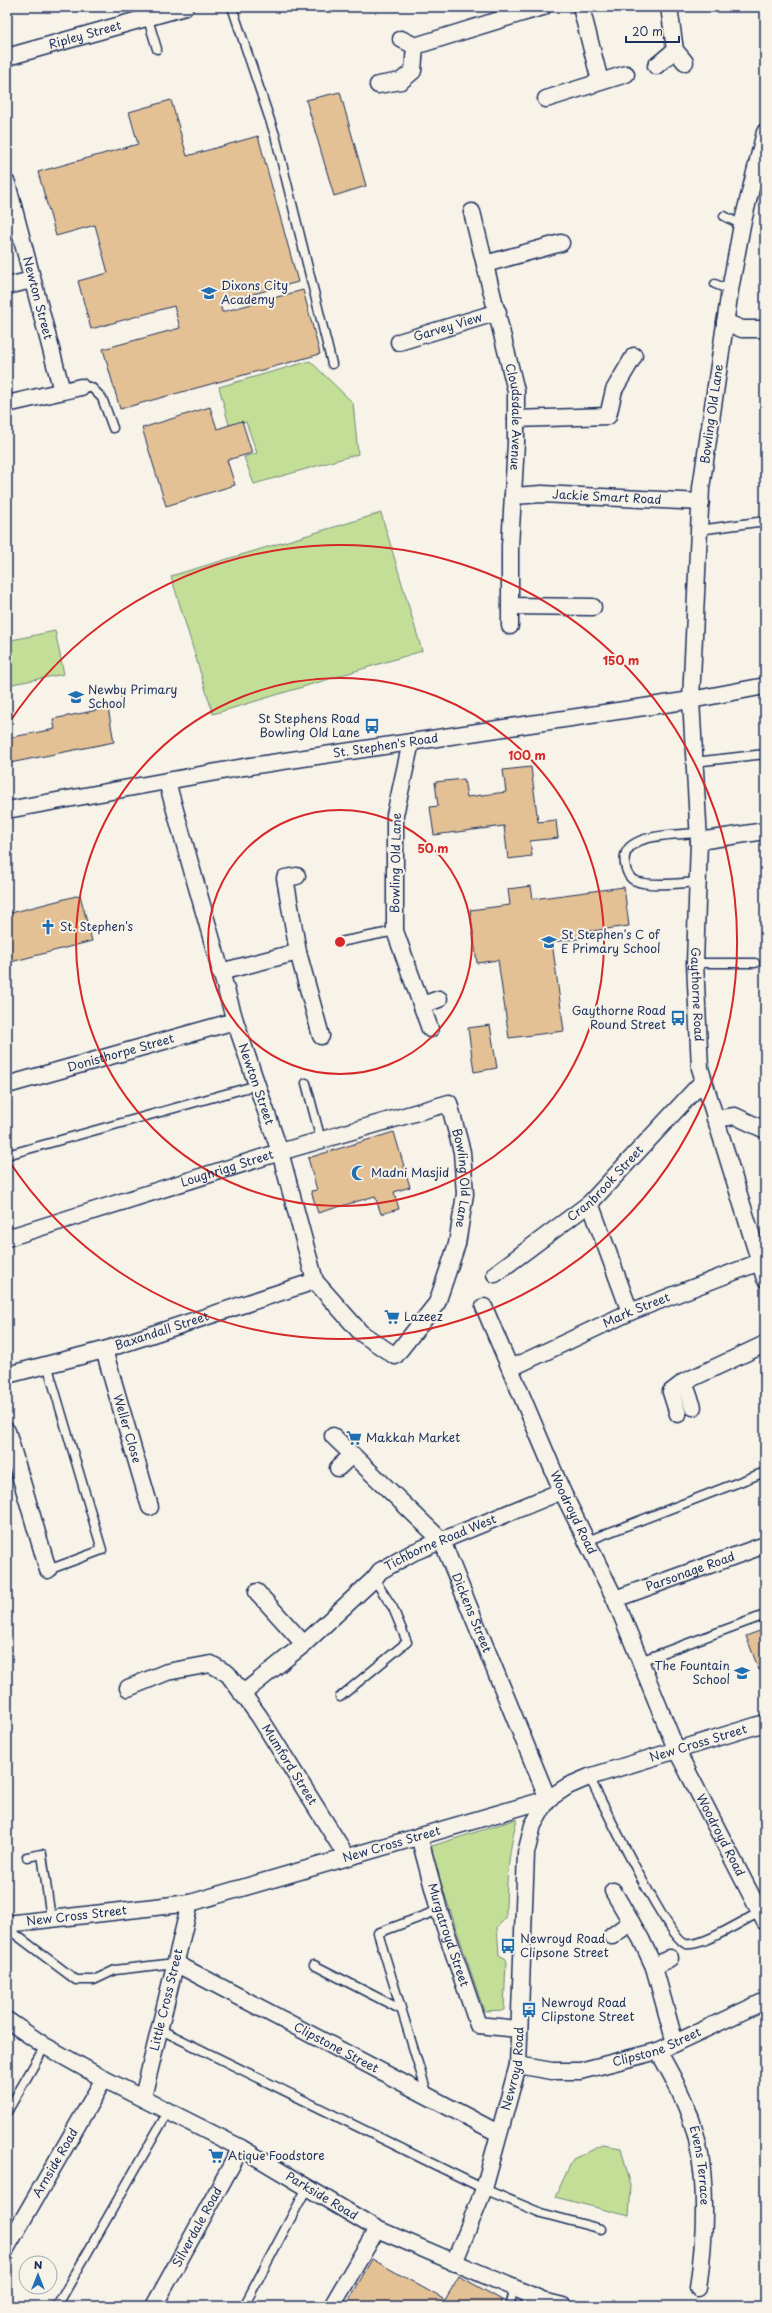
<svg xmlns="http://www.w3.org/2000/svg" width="772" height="2313" font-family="'Playpen Sans',sans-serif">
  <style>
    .green { fill: #c3df97; stroke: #6f877a }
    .building { fill: #e3c195; stroke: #1b2f5e }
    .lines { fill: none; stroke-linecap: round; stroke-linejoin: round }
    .lane-casing { stroke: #1b2f5e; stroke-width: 11 }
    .street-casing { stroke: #1b2f5e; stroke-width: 19 }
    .lane { stroke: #f7f3e8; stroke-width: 8 }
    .street { stroke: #f7f3e8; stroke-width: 16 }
    .ring { fill: none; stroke: #d62828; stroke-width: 2 }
    .labels { text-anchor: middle; stroke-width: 4; stroke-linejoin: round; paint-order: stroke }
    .street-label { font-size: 12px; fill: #1b2f5e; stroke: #f7f3e8 }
    .poi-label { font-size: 12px; fill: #1b2f5e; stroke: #f7f3e8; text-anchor: start }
    .centre { fill: #d62828; stroke: #f7f3e8; stroke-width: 2 }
    .ring-label { font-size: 12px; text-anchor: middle; font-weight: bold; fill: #d62828; stroke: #f7f3e8; stroke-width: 4; stroke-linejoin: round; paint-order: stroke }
  </style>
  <rect width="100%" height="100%" fill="#f7f3e8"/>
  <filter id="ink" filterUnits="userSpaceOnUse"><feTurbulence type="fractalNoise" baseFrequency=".025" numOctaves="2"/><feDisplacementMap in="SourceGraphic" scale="8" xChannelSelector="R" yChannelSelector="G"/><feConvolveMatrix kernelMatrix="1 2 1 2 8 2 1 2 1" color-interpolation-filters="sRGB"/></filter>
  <g filter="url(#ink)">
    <path class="green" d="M 310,361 L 353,403 L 358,454 L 254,484 L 244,457 L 257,453 L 246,422 L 229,425 L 219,387 Z
      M 381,513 L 422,651 L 213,714 L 171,576 Z
      M 55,631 L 64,674 L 7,685 L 7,641 Z
      M 517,1819 C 508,1853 506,1884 506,1918 L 497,1927 L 499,1955 L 506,1959 L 504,2010 L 484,2011 L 429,1847 Z
      M 603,2145 L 621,2148 L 631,2186 L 629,2216 L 555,2197 L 573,2159 Z"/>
    <path class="building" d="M 340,92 L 366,186 L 334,196 L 306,100 Z
      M 171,100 L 187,156 L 258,136 L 298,282 L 220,303 L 222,312 L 303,290 L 320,354 L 120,409 L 103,349 L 180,328 L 174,306 L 91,329 L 78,281 L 108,273 L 95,225 L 56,236 L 38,172 L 138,144 L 129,112 Z
      M 210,407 L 217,429 L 242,421 L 252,453 L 227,460 L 235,485 L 166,506 L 142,428 Z
      M 108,708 L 114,742 L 10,763 L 7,738 L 55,729 L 53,719 Z
      M 531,767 L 538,822 L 556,820 L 558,838 L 530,841 L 532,856 L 508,859 L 504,826 L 434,835 L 430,807 L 438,806 L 435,782 L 464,779 L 467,797 L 506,792 L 503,770 Z
      M 531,886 L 533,899 L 624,887 L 629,926 L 584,932 L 585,938 L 552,942 L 564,1031 L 509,1038 L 498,960 L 477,963 L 470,910 L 510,905 L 508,889 Z
      M 80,895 L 92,941 L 7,963 L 7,914 Z
      M 490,1025 L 497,1068 L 474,1072 L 468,1028 Z
      M 394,1132 L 410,1187 L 394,1192 L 399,1209 L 381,1214 L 375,1196 L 318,1213 L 311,1191 L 317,1190 L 308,1158 Z
      M 765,1629 L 765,1668 L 759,1670 L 746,1636 Z
      M 372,2259 L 445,2300 L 459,2276 L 502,2300 L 499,2306 L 346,2306 Z"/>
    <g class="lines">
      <defs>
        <path id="lane" d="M 232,7 L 275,135 L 332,364
          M 148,19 L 157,49
          M 724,216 L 742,225
          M 715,284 L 730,290
          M 81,387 L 91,387 L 102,398 L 113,428
          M 699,530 L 765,521
          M 694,762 L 765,754
          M 698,882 C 682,883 649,887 636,881 C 629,879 626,870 625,864 C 619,832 678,835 698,833
          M 340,942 L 395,931
          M 695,963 L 755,963
          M 306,1083 L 321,1140
          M 7,1155 L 257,1085
          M 47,1364 L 102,1550 L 48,1570
          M 587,1541 L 765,1472
          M 640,1661 L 765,1615
          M 340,1697 L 407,1642 L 393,1608 L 374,1579
          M 589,1777 C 602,1801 668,1940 686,1944 C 702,1947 744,1920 760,1912
          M 27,1857 L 42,1854 L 51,1919
          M 7,1928 L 76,1980 L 94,1980 L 115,1970 L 175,1963
          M 314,1965 L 400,2009
          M 159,2029 L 484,2189 L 541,2213 L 601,2229
          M 428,2096 L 378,1933 L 439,1910
          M 7,2112 L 45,2046
          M 57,2306 L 169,2110
          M 244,2306 L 308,2186
          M 509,2306 L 514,2288"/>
        <g id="street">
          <path d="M 524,7 L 525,12 L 543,7"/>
          <path d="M 581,7 L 600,81"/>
          <path d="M 669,7 L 675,50 L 685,62"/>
          <path d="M 401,39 L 415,46"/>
          <path id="s1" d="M 7,57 L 185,7"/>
          <path d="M 656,66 L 675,50"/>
          <path d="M 378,85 L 401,81 L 413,71 L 415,46 L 525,12"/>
          <path d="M 546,99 L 626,74"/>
          <path id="s2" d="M 765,132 L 742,225 L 730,290 L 701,488 L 691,700 L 699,841 L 695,963 L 700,1068 L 765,1279"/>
          <path id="s3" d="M 7,183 L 62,391"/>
          <path id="s4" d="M 472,212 L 516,391 L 516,443 L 510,546 L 510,626"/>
          <path d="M 485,264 L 561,243"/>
          <path d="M 7,286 L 32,280"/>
          <path d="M 725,322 L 742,329 L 765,329"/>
          <path id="s5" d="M 399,342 L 498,312"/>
          <path d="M 7,404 L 81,387"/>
          <path d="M 516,419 L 608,416 L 614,390 L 634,356"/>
          <path id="s6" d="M 513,496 L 542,494 L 701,502"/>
          <path d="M 510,606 L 593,607"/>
          <path d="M 411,742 L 395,815 L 395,931 L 430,1029"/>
          <path id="s7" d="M 7,810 L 244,767 L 691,700 L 765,686"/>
          <path d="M 699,841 L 765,831"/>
          <path d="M 297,876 L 285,878 L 298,952 L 321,1036"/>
          <path d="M 220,972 L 298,952"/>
          <path d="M 422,1005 L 439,999"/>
          <path id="s8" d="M 7,1085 L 235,1021"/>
          <path d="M 715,1119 L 735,1116 L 765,1130"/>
          <path d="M 590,1203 L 630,1312"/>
          <path id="s9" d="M 7,1238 L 280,1152 L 449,1103 L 462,1152 L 465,1194 L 457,1244 L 437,1303 L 395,1356 L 361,1333 L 315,1281 L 280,1152 L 235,1021 L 167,782"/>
          <path id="s10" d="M 495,1274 L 590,1203 L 703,1081"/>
          <path id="s11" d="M 484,1307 L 562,1491 L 615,1599 L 676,1749 L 765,1922"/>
          <path id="s12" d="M 104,1350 L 150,1507"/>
          <path id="s13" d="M 511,1368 L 630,1312 L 765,1260"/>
          <path id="s14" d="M 7,1375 L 104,1350 L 315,1281"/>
          <path d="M 684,1382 L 693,1407"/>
          <path d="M 678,1414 L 671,1392 L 684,1382 L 765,1344"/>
          <path d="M 7,1431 L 48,1570"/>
          <path id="s15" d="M 333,1436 L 442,1541 L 548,1799"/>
          <path d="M 338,1468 L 352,1455"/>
          <path d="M 257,1592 L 304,1644"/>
          <path id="s16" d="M 615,1599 L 765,1545"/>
          <path id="s17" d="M 128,1688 L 167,1672 L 211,1664 L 228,1674 L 259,1716 L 347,1857"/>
          <path id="s18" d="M 242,1694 L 304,1644 L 374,1579 L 380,1571 L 414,1552 L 562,1491"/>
          <path id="s19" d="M 419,1836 L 439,1910 L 478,2025 L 519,2029"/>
          <path d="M 613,1891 L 641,1939 L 654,1967 L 675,2043"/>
          <path id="s20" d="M 7,1924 L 190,1903 L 548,1799 L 568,1786 L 589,1777 L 765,1723"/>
          <path d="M 612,1936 L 631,1922"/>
          <path id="s21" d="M 175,1963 L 498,2133"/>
          <path d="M 654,1967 L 670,1958"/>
          <path id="s22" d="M 7,2020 L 45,2046 L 104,2079 L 241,2148 L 377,2229 L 547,2302 L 563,2306"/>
          <path id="s23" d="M 658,2051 C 674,2078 690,2108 697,2140 C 708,2188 705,2239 698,2288"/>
          <path id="s24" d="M 518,2065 L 552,2071 L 580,2071 L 658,2051 L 765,2001"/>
          <path id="s25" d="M 143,2097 L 190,1903"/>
          <path id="s26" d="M 7,2247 L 104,2079"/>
          <path id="s27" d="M 454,2263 L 484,2189 L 518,2065 L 526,1853 L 533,1825 L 548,1799"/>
          <path id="s28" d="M 154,2306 L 241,2148"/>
          <path d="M 332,2306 L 377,2229"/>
        </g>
      </defs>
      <use href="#lane" class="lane-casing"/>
      <use href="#street" class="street-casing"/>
      <use href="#lane" class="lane"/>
      <use href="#street" class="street"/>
    </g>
  </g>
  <g class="ring">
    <circle cx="340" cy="942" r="132"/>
    <circle cx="340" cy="942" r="264"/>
    <path d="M7 726A397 397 0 1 1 7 1158"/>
  </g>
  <defs>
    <symbol id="school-bare" viewBox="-9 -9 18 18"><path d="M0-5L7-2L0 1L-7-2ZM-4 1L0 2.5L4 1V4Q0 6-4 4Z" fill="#1f6fb2" stroke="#f7f3e8" stroke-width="2.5" paint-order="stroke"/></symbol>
    <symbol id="bus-bare" viewBox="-9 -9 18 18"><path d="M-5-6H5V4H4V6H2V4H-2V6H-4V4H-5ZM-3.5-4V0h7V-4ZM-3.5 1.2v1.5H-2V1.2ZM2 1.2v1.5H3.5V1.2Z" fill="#1f6fb2" stroke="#f7f3e8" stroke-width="2.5" paint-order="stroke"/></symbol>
    <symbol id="church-bare" viewBox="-9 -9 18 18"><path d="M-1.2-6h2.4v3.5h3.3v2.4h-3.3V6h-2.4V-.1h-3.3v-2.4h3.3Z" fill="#1f6fb2" stroke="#f7f3e8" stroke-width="2.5" paint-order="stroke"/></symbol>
    <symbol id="mosque-bare" viewBox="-9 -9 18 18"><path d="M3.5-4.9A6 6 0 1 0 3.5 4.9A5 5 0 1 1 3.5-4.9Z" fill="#1f6fb2" stroke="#f7f3e8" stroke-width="2.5" paint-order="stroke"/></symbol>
    <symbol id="supermarket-bare" viewBox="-9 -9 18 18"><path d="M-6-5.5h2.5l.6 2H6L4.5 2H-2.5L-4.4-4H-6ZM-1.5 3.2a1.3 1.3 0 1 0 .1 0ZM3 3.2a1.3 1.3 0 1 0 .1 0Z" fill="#1f6fb2" stroke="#f7f3e8" stroke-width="2.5" paint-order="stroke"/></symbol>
  </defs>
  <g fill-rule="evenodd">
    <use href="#school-bare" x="198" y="282" width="22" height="22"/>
    <use href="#school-bare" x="65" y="686" width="22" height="22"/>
    <use href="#bus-bare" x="361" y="715" width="22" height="22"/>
    <use href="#church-bare" x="37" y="916" width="22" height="22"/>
    <use href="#school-bare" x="538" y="931" width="22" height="22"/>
    <use href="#bus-bare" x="667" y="1007" width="22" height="22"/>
    <use href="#mosque-bare" x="348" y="1162" width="22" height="22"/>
    <use href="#supermarket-bare" x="381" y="1306" width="22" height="22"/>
    <use href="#supermarket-bare" x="343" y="1427" width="22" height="22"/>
    <use href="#school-bare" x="731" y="1662" width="22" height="22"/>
    <use href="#bus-bare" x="497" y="1935" width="22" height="22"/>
    <use href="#bus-bare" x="518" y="1999" width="22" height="22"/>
    <use href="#supermarket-bare" x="205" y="2145" width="22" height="22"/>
  </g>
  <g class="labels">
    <g class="street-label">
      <text dy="4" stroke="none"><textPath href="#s1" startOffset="81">Ripley Street</textPath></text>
      <text dy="4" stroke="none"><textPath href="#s3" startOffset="119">Newton Street</textPath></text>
      <text dy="4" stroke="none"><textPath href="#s5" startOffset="51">Garvey View</textPath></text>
      <text transform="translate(712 414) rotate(-82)" y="4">Bowling Old Lane</text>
      <text dy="4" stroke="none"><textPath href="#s4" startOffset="210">Cloudsdale Avenue</textPath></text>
      <text dy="4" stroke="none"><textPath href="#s6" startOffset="94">Jackie Smart Road</textPath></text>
      <text dy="4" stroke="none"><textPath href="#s7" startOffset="384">St. Stephen's Road</textPath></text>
      <text transform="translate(396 863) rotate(-89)" y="4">Bowling Old Lane</text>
      <text dy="4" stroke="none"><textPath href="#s2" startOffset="869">Gaythorne Road</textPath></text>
      <text dy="4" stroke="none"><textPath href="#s8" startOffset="118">Donisthorpe Street</textPath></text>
      <text transform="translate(256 1084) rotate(71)" y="4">Newton Street</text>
      <text dy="4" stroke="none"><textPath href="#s9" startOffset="231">Loughrigg Street</textPath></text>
      <text dy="4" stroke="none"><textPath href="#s9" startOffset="539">Bowling Old Lane</textPath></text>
      <text dy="4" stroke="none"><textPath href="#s10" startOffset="143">Cranbrook Street</textPath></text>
      <text dy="4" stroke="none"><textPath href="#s13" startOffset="138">Mark Street</textPath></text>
      <text dy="4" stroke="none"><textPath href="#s14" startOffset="161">Baxandall Street</textPath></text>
      <text dy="4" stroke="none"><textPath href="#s12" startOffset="82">Weller Close</textPath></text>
      <text dy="4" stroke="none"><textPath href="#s11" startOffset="224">Woodroyd Road</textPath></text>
      <text dy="4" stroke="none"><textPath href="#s18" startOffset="252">Tichborne Road West</textPath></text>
      <text dy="4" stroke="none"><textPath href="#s16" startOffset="80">Parsonage Road</textPath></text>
      <text dy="4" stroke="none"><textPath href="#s15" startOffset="229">Dickens Street</textPath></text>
      <text dy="4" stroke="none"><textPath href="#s20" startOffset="718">New Cross Street</textPath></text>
      <text dy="4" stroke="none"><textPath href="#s17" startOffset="216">Mumford Street</textPath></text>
      <text dy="4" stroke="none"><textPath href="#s11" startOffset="579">Woodroyd Road</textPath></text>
      <text dy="4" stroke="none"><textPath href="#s20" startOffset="394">New Cross Street</textPath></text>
      <text dy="4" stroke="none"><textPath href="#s20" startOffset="70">New Cross Street</textPath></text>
      <text dy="4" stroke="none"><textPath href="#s19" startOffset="103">Murgatroyd Street</textPath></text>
      <text dy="4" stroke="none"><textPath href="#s25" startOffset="100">Little Cross Street</textPath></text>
      <text dy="4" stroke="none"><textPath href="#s24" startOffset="143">Clipstone Street</textPath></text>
      <text dy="4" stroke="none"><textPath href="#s21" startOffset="182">Clipstone Street</textPath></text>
      <text dy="4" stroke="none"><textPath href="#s27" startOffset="204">Newroyd Road</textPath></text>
      <text dy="4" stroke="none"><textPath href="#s26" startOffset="97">Arnside Road</textPath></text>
      <text dy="4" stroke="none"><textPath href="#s23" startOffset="123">Evens Terrace</textPath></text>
      <text dy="4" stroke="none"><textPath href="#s22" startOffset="361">Parkside Road</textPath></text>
      <text dy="4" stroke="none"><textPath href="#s28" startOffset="90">Silverdale Road</textPath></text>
    </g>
    <g class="poi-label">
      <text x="221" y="290">Dixons City<tspan x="221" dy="14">Academy</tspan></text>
      <text x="88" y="694">Newby Primary<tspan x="88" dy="14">School</tspan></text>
      <text x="360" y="723" text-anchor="end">St Stephens Road<tspan x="360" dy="14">Bowling Old Lane</tspan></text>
      <text x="60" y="931">St. Stephen's</text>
      <text x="561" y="939">St Stephen's C of<tspan x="561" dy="14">E Primary School</tspan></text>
      <text x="666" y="1015" text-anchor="end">Gaythorne Road<tspan x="666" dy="14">Round Street</tspan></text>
      <text x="371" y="1177">Madni Masjid</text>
      <text x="404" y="1321">Lazeez</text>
      <text x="366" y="1442">Makkah Market</text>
      <text x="730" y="1670" text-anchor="end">The Fountain<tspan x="730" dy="14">School</tspan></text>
      <text x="520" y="1943">Newroyd Road<tspan x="520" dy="14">Clipsone Street</tspan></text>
      <text x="541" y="2007">Newroyd Road<tspan x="541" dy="14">Clipstone Street</tspan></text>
      <text x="228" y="2160">Atique Foodstore</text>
    </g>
  </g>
  <circle cx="340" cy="942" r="6" class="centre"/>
  <g class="ring-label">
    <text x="621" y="665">150 m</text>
    <text x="527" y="760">100 m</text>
    <text x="433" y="853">50 m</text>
  </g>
  <rect width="772" height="2313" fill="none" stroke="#f7f3e8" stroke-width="24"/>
  <rect x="12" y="12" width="748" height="2289" fill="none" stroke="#1b2f5e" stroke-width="1.5" filter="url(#ink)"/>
  <g transform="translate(38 2275)"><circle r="19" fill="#f7f3e8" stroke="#9fa5b1"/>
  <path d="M0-3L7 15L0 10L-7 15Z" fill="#1f6fb2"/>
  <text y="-6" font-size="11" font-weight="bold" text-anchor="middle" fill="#1b2f5e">N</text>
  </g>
  <path d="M626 36v6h53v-6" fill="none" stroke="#1b2f5e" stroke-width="2"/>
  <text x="632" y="36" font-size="12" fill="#1b2f5e" stroke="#f7f3e8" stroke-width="3" paint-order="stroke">20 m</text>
</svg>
